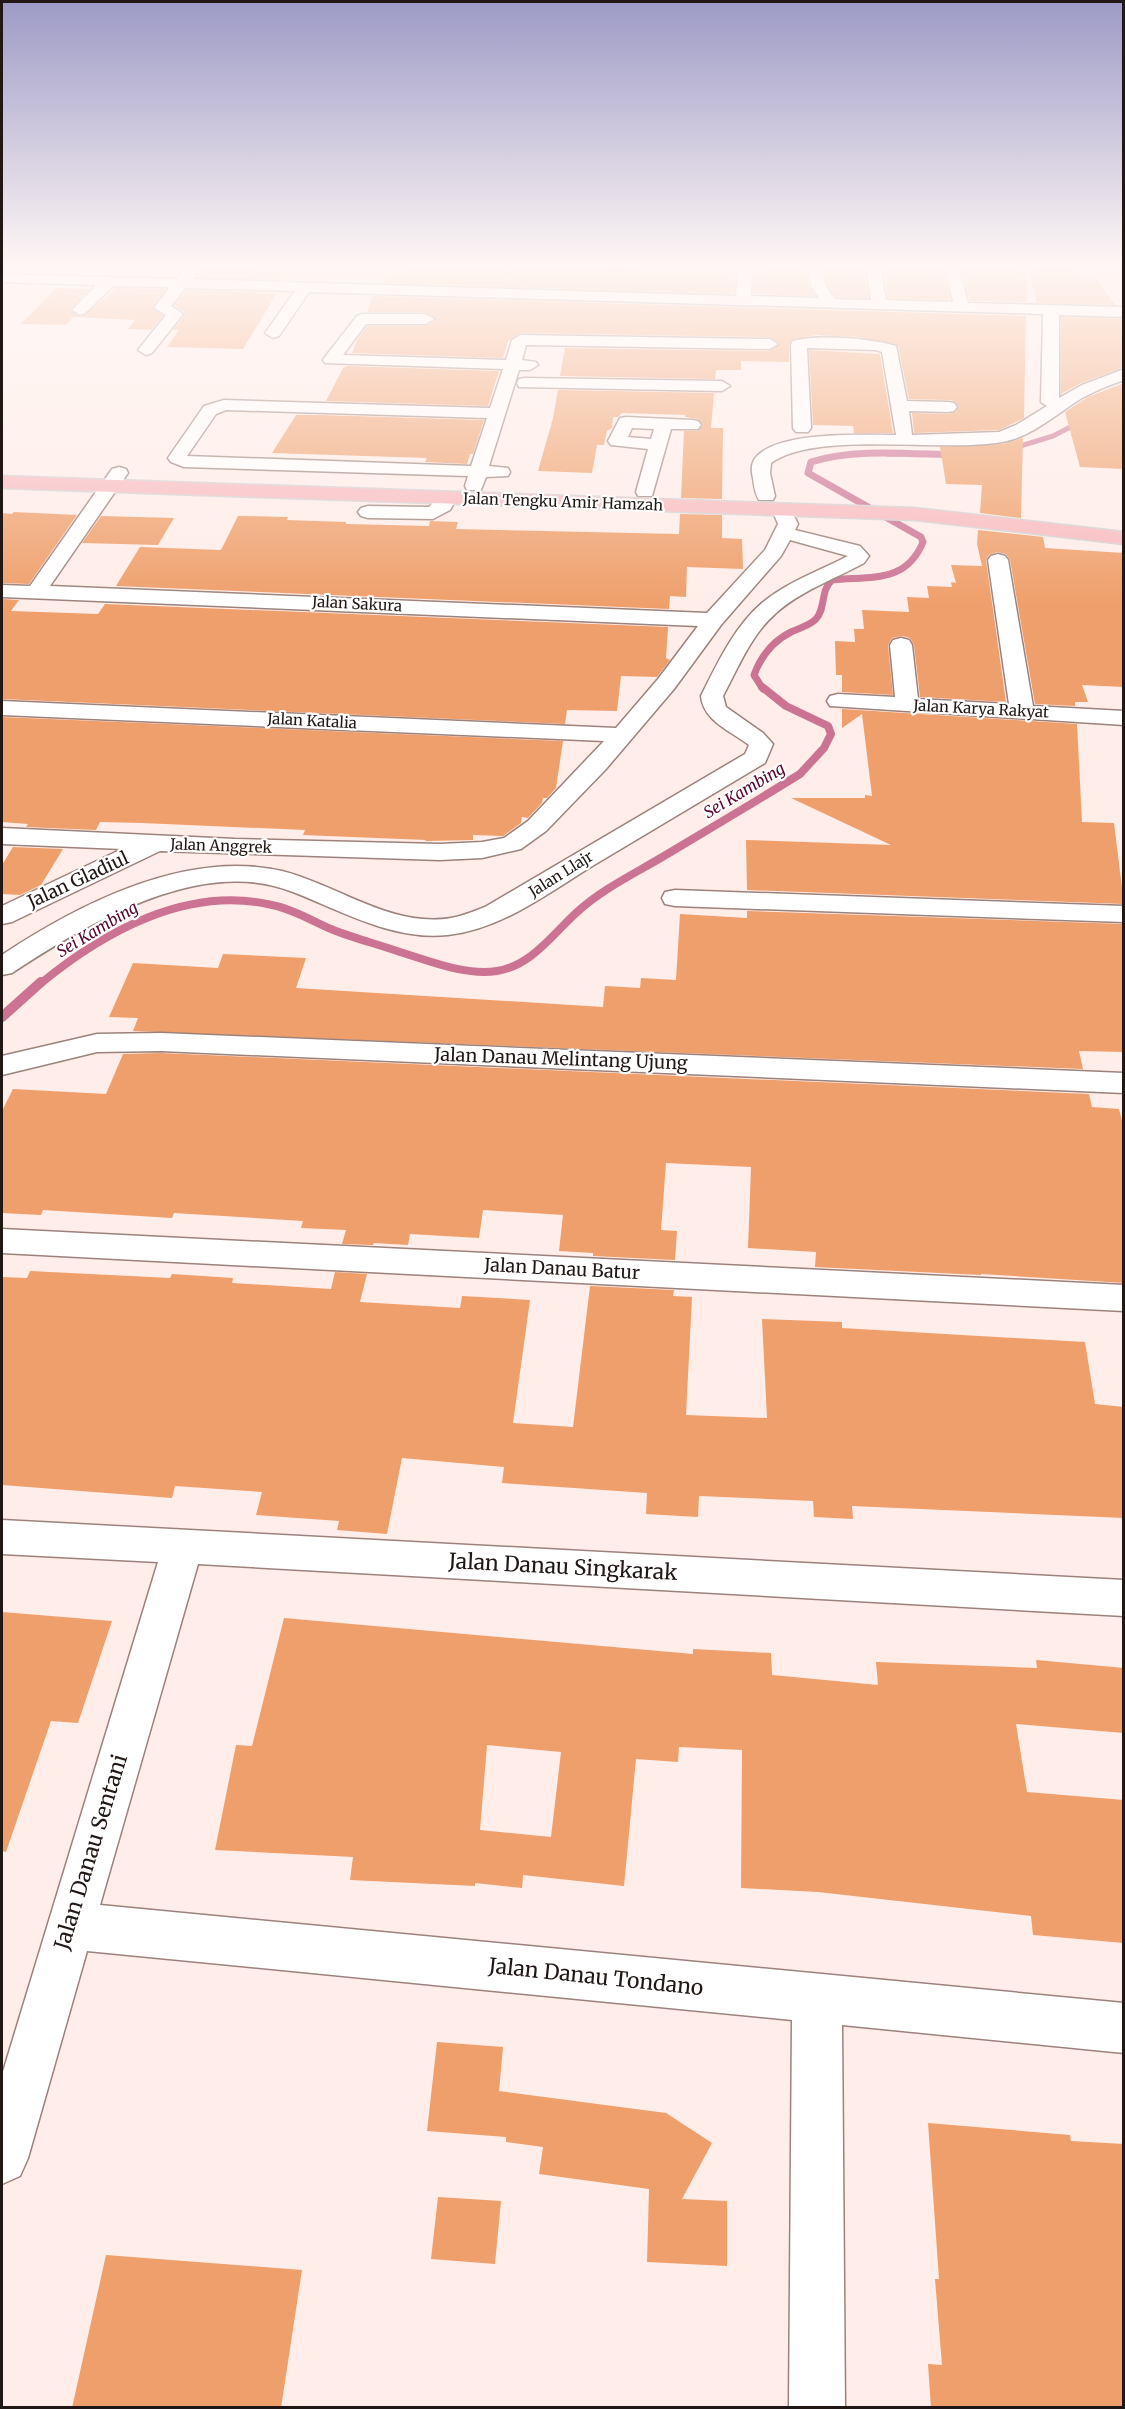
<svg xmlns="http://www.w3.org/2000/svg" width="1125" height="2409" font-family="Merriweather,serif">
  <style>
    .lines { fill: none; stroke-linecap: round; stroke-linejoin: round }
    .stream-far3 { stroke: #cc7393; stroke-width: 5 }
    .stream-far2 { stroke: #cc7393; stroke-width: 7 }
    .stream-far1 { stroke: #cc7393; stroke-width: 8 }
    .stream { stroke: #cc7393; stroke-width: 10 }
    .building { fill: #ef9f6b; fill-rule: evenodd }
    .minor-casing { stroke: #9c827b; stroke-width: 3 }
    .major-casing { stroke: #d3d1d0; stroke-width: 3 }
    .minor { fill: #fff; fill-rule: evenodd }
    .major { fill: #f8b9bd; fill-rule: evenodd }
    .labels { text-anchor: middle; stroke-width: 4.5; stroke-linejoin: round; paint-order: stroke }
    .far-street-label { font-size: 15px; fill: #211714; stroke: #fff }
    .far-water-label { font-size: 16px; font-style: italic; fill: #59052f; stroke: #fff }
    .street-label { font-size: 18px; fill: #211714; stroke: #fff }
    .near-street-label { font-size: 21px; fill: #211714; stroke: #fff }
  </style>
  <rect width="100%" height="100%" fill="#ffede9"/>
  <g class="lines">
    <path class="stream-far3" d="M 1011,449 L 1053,436 L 1080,422
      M 887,454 L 905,454"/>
    <path class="stream-far2" d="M 763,689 L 754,675 C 761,656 773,641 791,632 C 799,628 809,626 816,619 C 826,608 820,591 832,580 C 870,576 906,584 923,542 L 921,537 L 808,473 L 811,462 C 853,448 910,454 954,455"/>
    <path class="stream-far1" d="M 40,984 C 103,932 187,885 272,905 C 293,909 312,921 331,929 C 353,938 377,944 400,952 C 430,961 465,976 497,971 C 531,966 553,934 576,913 C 602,889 634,874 664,856 C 709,829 755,802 800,774 L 824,748 L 831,734 L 828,726 L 786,706 L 762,687"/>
    <path class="stream" d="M 2,1017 L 41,982"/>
  </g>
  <path class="building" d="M 200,267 L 259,267 L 257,271 L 290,271 L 285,280 L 196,277 Z
    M 407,267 L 567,267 L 735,272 L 734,294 L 381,283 L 389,270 L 406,270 Z
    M 796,267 L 807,267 L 809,286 L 815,296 L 753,294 L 754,272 L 766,272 L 766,269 Z
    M 825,267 L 864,267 L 868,298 L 836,297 L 827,284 Z
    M 882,267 L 943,267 L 950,300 L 888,298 Z
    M 961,267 L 1027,267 L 1027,302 L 970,301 Z
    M 1028,268 L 1079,269 L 1082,277 L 1096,277 L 1115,305 L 1037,303 Z
    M 56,288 L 89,289 L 70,310 L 81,317 L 117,288 L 166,289 L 152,308 L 163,316 L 151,330 L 128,329 L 135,320 L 73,317 L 66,325 L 21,324 Z
    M 186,290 L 277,293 L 243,349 L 167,347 L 179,330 L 173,330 L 185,315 L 184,312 L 174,305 Z
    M 373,296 L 1026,316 L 1024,418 L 999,430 L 914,433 L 912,413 L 948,414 L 956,412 L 959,406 L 954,401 L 948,400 L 909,399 L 898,346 L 859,337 L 816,335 L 793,339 L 789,344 L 789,362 L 741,361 L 741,370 L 716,370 L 715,379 L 560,376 L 565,348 L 770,351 L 780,343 L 770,337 L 520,333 L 508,341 L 503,358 L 352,353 L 357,340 L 367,326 L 426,326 L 436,320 L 426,312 L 367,312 Z
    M 1061,317 L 1124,319 L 1124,367 L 1081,383 L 1061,394 Z
    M 809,350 L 880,354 L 893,433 L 854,433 L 853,426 L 813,425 Z
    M 347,366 L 499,371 L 488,406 L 326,401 L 343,368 Z
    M 1124,383 L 1124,469 L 1080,467 L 1065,412 L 1088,397 Z
    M 558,390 L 714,393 L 711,428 L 723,428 L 722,499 L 681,498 L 684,431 L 698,431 L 703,425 L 698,419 L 685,417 L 685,415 L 622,413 L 618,417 L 613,417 L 612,428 L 607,431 L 604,445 L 597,445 L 592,473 L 538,471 L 553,418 Z
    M 296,415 L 319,415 L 484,420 L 473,454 L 470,454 L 467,464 L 425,462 L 427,458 L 272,453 Z
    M 1023,438 L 1021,518 L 980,513 L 982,485 L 946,484 L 940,447 L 1002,444 Z
    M 14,512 L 77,515 L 29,584 L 2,583 L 2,513 L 12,514 Z
    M 680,514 L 722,515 L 722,538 L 742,539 L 743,569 L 687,567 L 686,597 L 670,596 L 669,609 L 116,586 L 140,547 L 221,550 L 238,516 L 288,517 L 287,520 L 346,522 L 346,524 L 429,526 L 430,521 L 458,522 L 456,529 L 679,534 Z
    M 101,516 L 174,518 L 158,545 L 82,543 Z
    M 978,530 L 1043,537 L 1045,548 L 1124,553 L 1124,687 L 1082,685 L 1088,702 L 1075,702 L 1075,706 L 1035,704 L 1010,560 L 1006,554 L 997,552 L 989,555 L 986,560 L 1006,702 L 920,697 L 914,645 L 910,638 L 902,636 L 892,638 L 888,645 L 893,695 L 842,692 L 842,675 L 836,675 L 835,641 L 855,642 L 854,629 L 864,629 L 862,610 L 909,612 L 907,597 L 929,598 L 927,586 L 952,587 L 951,582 L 956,583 L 951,565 L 982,566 L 977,544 Z
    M 2,599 L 19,600 L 11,611 L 98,614 L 105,604 L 668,627 L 666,658 L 670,660 L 657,677 L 621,676 L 617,711 L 567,710 L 565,724 L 2,699 Z
    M 842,709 L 1077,724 L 1082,822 L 1114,823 L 1124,904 L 747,890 L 746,840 L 891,845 L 791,798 L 865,798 L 865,795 L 872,796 L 862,714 L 842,728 Z
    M 2,717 L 563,741 L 556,788 L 547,798 L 543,798 L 542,803 L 528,818 L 522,817 L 521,823 L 503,836 L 473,835 L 473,840 L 425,841 L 426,840 L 303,835 L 305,830 L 142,823 L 100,822 L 96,830 L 26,827 L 28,824 L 2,822 Z
    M 13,847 L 63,849 L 41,885 L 20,895 L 2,894 L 2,865 Z
    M 747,911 L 1124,924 L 1124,1052 L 1079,1051 L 1083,1069 L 133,1031 L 138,1018 L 109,1017 L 133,963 L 218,968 L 223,954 L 306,958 L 296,988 L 603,1007 L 605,986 L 640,988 L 641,978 L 676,980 L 680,914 L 747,918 Z
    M 161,1053 L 1089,1094 L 1092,1107 L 1119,1109 L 1124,1129 L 1124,1283 L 981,1274 L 981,1275 L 815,1267 L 816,1252 L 748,1248 L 751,1167 L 666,1163 L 661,1230 L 677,1231 L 675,1260 L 593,1256 L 593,1253 L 559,1251 L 563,1215 L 483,1210 L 479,1238 L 410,1234 L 408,1245 L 374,1243 L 373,1245 L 342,1244 L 346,1230 L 301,1228 L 303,1221 L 174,1213 L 172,1218 L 43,1210 L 41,1215 L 2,1213 L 2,1111 L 13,1089 L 106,1094 L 123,1054 Z
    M 30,1271 L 170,1278 L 172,1274 L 233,1278 L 232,1283 L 331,1289 L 335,1272 L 367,1274 L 360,1302 L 460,1308 L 462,1296 L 530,1300 L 513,1423 L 573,1427 L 590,1286 L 674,1290 L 673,1296 L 692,1297 L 686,1415 L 767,1418 L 762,1319 L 842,1322 L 842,1328 L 1085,1342 L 1095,1404 L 1124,1407 L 1124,1518 L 852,1506 L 853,1519 L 814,1517 L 813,1501 L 699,1496 L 698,1517 L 646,1514 L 647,1493 L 502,1483 L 504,1467 L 402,1458 L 387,1534 L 337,1530 L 339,1521 L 256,1515 L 262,1492 L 175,1486 L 172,1498 L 2,1485 L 2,1277 L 27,1278 Z
    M 2,1612 L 112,1621 L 78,1723 L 51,1721 L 6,1852 L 2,1851 Z
    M 284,1618 L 693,1654 L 693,1649 L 771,1653 L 772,1675 L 878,1685 L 876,1662 L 1037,1668 L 1036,1660 L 1124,1668 L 1124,1733 L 1016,1724 L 1027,1792 L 1124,1800 L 1124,1943 L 1033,1935 L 1031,1916 L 818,1892 L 741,1888 L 742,1750 L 679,1747 L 678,1762 L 636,1759 L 624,1886 L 523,1875 L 522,1888 L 475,1883 L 475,1886 L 350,1880 L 353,1857 L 215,1850 L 236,1745 L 252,1746 ZM 487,1745 L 561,1752 L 551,1837 L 480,1830 Z
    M 437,2042 L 503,2047 L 499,2091 L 666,2113 L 712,2143 L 682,2199 L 727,2201 L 727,2266 L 647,2262 L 649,2189 L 539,2174 L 543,2147 L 506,2142 L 506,2137 L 427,2131 Z
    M 928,2123 L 1070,2135 L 1071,2141 L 1124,2144 L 1124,2408 L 931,2408 L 928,2364 L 942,2365 L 935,2279 L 939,2279 Z
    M 438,2197 L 501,2201 L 495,2264 L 431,2259 Z
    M 106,2255 L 302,2270 L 281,2408 L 72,2408 Z"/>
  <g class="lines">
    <defs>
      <path id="minor" d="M 738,267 L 752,267 L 751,296 L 819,298 L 811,286 L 809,267 L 823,267 L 825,285 L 835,299 L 871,300 L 866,267 L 880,267 L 886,300 L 953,302 L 945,267 L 959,267 L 968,303 L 1124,307 L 1124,317 L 1059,315 L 1059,398 L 1082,385 L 1124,369 L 1124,380 C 1109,385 1095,391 1082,398 C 1056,414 1032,437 1002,442 C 942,453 816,430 771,463 L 770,473 L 775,496 L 773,500 L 759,500 C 755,494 754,486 753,478 C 751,471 751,462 757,456 C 781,431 862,435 896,435 L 882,352 L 876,350 L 807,348 L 811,428 L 808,432 L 796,432 L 793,428 L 791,344 L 793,341 C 818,334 871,338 896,346 L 907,401 L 948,402 L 954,403 L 957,407 L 954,411 L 948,412 L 909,411 L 912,435 L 999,432 L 1016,425 L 1047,406 L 1041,402 L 1043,314 L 309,292 L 279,336 L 273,338 L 265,333 L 295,291 L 185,288 L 171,306 L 183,314 L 152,353 L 146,355 L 138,350 L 166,315 L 154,308 L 170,287 L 113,286 L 85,313 L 80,315 L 72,310 L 96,285 L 2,282 L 2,274 L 177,279 L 185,269 L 190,268 L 197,272 L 192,279 L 736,296 Z
        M 362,314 L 426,314 L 434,319 L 426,324 L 366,324 L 343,355 L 506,360 L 512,340 L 520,335 L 770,339 L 778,344 L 770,349 L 526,345 L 522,360 L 536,362 L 538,365 L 530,370 L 519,370 L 489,466 L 508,468 L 510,472 L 508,476 L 486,477 L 481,490 L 467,490 L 465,486 L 468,476 L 184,467 L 171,462 L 168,458 L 204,406 L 224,400 L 490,408 L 503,369 L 325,363 L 323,360 L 325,357 L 357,316 ZM 226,410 L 487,418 L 471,466 L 187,456 L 216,414 Z
        M 525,378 L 722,381 L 730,386 L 722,391 L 519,387 L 517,383 L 519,379 Z
        M 626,417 L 692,420 L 698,421 L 701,425 L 698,429 L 671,429 L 652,496 L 638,496 L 636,492 L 648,449 L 611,445 L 608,441 L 620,418 ZM 632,428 L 654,429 L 651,439 L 628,437 Z
        M 119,467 L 126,469 L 128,473 L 50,586 L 707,613 L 765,550 L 778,524 L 773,512 L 776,508 L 790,508 L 798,524 L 795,530 L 860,546 L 869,556 L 864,563 C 835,579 800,591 775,614 C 751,635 738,668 723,696 L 726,707 L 763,733 L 773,744 L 765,763 C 708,797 651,831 594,865 C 548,893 502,929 448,935 C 393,941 342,911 293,892 C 202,855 86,924 12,973 L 2,975 L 2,955 C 79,904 186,849 282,871 C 338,885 391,928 451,918 C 463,916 474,911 485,907 L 745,754 L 749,745 C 731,731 703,721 701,696 C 717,664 734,627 762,603 C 787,582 819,571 848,556 L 790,540 L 781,556 L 721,625 L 674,689 L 606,769 L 546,831 L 521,849 L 482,858 L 440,860 L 160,851 L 12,922 L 2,924 L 2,906 L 122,849 L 2,844 L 2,828 L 235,839 L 440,844 L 482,842 L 504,838 L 528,821 L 604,741 L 2,715 L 2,701 L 616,728 L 658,679 L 698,626 L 2,597 L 2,585 L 30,586 L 112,469 Z
        M 448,492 L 455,494 L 457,498 L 450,510 L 433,519 L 368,518 L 361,516 L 358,512 L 361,508 L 368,506 L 429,507 L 441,494 Z
        M 998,554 L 1005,556 L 1008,560 L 1033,706 L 1124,711 L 1124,725 L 830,706 L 827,701 L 830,696 L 838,694 L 895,697 L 890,645 L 893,640 L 901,638 L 909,640 L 912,645 L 918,699 L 1009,704 L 988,560 L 991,556 Z
        M 675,890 L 1124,906 L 1124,922 L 675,906 L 665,904 L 662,898 L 665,892 Z
        M 161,1033 L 1124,1073 L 1124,1093 L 161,1051 L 97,1052 L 2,1075 L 2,1056 L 97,1034 Z
        M 2,1229 L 1124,1285 L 1124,1311 L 2,1253 Z
        M 2,1520 L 1124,1580 L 1124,1616 L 198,1564 L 100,1905 L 1124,2003 L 1124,2053 L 842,2025 L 845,2408 L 789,2408 L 792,2020 L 87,1951 L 28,2158 L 20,2176 L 2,2184 L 2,2075 L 158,1562 L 2,1554 Z"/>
      <path id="major" d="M 2,476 L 915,508 L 1124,532 L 1124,544 L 915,520 L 2,488 Z"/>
    </defs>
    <use href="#minor" class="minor-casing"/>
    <use href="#major" class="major-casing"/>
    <use href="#minor" class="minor"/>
    <use href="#major" class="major"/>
  </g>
  <linearGradient id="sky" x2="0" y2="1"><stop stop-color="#9d9ac6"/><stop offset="0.44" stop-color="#fff7f5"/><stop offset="1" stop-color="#fff7f5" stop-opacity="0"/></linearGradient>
  <rect width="1125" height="605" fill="url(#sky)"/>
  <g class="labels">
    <g class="far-street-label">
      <text transform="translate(563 502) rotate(2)" y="5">Jalan Tengku Amir Hamzah</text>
      <text transform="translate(357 604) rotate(3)" y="5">Jalan Sakura</text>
      <text transform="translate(981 709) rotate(3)" y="5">Jalan Karya Rakyat</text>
      <text transform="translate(312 721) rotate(3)" y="5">Jalan Katalia</text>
      <text transform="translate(221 846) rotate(2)" y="5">Jalan Anggrek</text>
      <text transform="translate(561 874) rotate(-32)" y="5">Jalan Llajr</text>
    </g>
    <g class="far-water-label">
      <text transform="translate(744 790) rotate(-31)" y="6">Sei Kambing</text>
      <text transform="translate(97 929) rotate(-31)" y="6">Sei Kambing</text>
    </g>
    <g class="street-label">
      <text transform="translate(78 880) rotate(-25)" y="6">Jalan Gladiul</text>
      <text transform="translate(561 1059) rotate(2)" y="6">Jalan Danau Melintang Ujung</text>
      <text transform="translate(562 1269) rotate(3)" y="6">Jalan Danau Batur</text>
    </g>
    <g class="near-street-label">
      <text transform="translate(563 1567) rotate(3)" y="7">Jalan Danau Singkarak</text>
      <text transform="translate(91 1852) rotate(-73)" y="7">Jalan Danau Sentani</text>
      <text transform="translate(596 1977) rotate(6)" y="7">Jalan Danau Tondano</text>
    </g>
  </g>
  <rect width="1125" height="2409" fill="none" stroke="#211714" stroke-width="6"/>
</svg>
